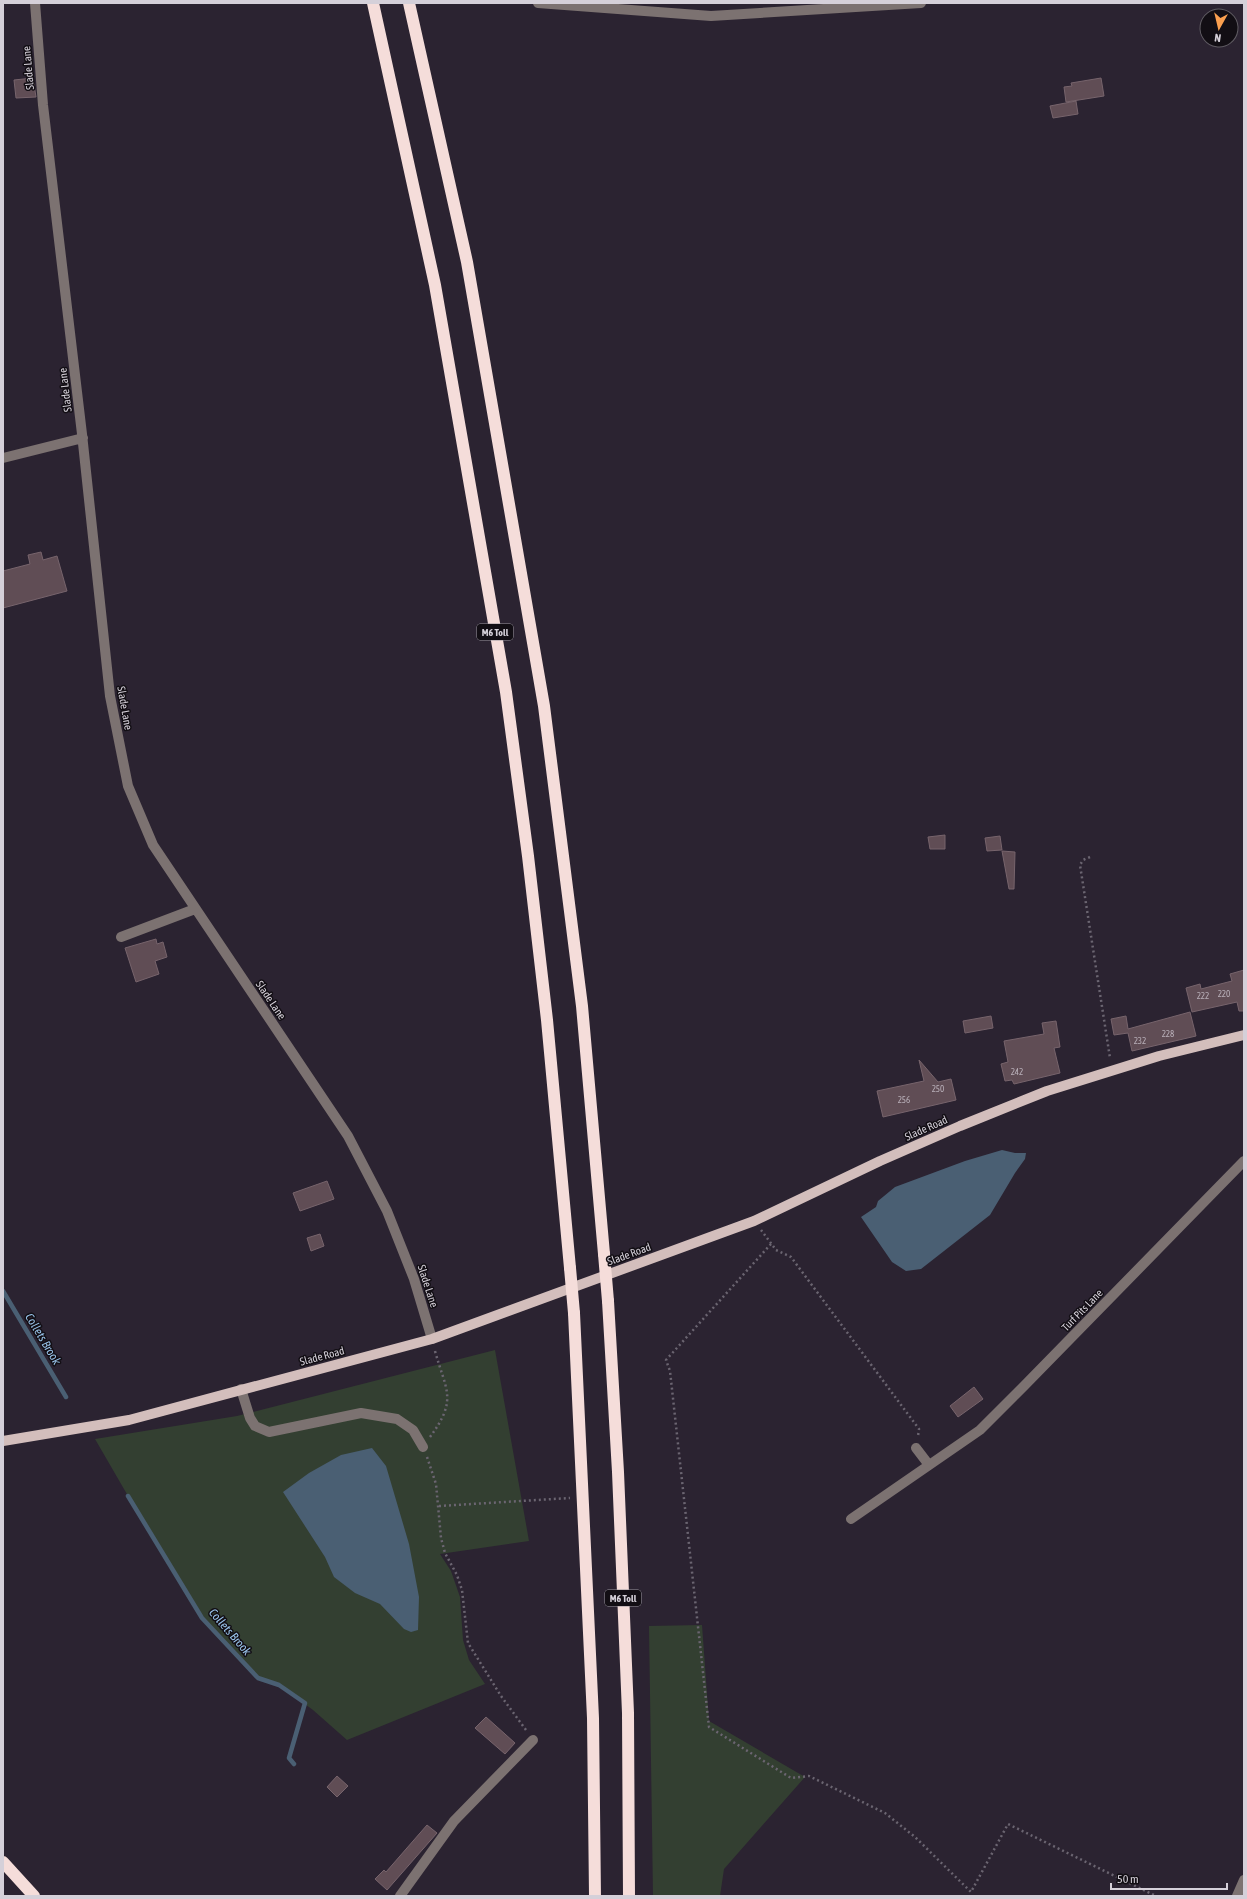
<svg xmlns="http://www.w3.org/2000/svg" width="1247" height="1899" font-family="'Asap Condensed',sans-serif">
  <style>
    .green { fill: #333f31 }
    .water { fill: #4a5f73 }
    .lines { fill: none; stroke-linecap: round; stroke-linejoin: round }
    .stream { stroke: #4a5f73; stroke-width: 4.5 }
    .building { fill: #604d55; stroke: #77646c }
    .path { stroke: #6b6571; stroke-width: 2.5; stroke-dasharray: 2 3; stroke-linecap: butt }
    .minor { stroke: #7c7271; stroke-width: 10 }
    .major { stroke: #d3bebc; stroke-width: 10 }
    .highway { stroke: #f5ddda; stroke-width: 12 }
    .highway-bridge { stroke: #f5ddda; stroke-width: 12 }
    .labels { text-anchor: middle; stroke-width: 3; stroke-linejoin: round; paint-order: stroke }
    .number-label { font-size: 9px; fill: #b8afb8 }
    .shield { fill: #120e14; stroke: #9a969e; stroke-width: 1 }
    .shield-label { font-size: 10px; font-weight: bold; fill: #d5d0d9 }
    .street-label { font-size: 11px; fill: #d5d0d9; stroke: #120e14 }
    .water-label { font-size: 12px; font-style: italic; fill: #9ac4eb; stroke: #120e14 }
  </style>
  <rect width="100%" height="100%" fill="#2b2331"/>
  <path class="green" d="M 495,1350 L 529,1541 L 440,1554 L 451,1571 L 460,1597 L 463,1640 L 469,1660 L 485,1684 L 347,1740 L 313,1710 L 279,1685 L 258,1678 L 202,1618 L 146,1527 L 95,1439 L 237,1416 Z
    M 702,1625 L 709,1721 L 805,1777 L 724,1869 L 720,1896 L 653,1896 L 649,1626 Z"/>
  <path class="water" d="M 1002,1150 L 1015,1153 L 1026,1153 L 1025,1159 L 1015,1173 L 990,1215 L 921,1269 L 906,1271 L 892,1262 L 861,1217 L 876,1207 L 878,1201 L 895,1187 L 965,1161 Z
    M 372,1448 L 386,1466 L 409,1544 L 419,1597 L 418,1630 L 411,1632 L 404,1629 L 380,1604 L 355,1593 L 334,1577 L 325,1557 L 283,1492 L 309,1473 L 341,1455 Z"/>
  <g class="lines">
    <path class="stream" d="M 3,1291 L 66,1397
      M 128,1496 L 202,1618 L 258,1678 L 279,1685 L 305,1703 L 289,1758 L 294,1764"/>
  </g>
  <path class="building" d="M 33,78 L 36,97 L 16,98 L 14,80 Z
    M 1101,78 L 1104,96 L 1066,102 L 1064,87 L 1072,86 L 1071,83 Z
    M 1076,101 L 1078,114 L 1053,118 L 1050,106 Z
    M 41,552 L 43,560 L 57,556 L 67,591 L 3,608 L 3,571 L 30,564 L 28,555 Z
    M 945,835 L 945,849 L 930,849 L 928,837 Z
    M 1000,836 L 1002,850 L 987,851 L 985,838 Z
    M 1002,851 L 1015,852 L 1014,889 L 1009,889 Z
    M 156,939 L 157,944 L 163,942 L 167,957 L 155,961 L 159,974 L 136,982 L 125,948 Z
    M 1244,970 L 1244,1011 L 1239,1011 L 1237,1002 L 1192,1012 L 1186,988 L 1200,984 L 1201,989 L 1232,981 L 1230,974 Z
    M 1190,1012 L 1196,1036 L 1132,1051 L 1128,1033 L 1114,1035 L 1111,1019 L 1126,1016 L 1128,1029 Z
    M 991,1016 L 993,1028 L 965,1033 L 963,1021 Z
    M 1056,1021 L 1060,1047 L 1054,1048 L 1060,1073 L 1014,1084 L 1012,1080 L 1005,1081 L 1001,1064 L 1008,1062 L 1004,1041 L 1044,1034 L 1042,1023 Z
    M 919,1060 L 938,1082 L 951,1079 L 956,1100 L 883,1117 L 877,1091 L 924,1081 Z
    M 327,1181 L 334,1199 L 300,1211 L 293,1193 Z
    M 320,1234 L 324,1246 L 311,1251 L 307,1238 Z
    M 974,1387 L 983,1399 L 958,1417 L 950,1406 Z
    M 486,1717 L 515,1743 L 505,1754 L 475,1728 Z
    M 337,1776 L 348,1786 L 337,1797 L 327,1787 Z
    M 427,1825 L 437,1833 L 387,1890 L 375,1879 L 384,1870 L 386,1872 Z"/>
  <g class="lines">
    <path class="path" d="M 1090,857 L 1083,860 L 1080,865 L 1110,1058
      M 761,1230 L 776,1250 L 791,1257 L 919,1429 L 918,1436
      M 771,1244 L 666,1360 L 670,1371 L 709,1727 L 791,1778 L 809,1776 L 885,1813 L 915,1837 L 971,1892 L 1008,1824 L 1156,1896
      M 430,1437 C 458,1399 446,1391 435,1351
      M 427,1457 L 436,1484 L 441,1538 L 445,1553 L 457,1575 L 462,1590 L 468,1643 L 501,1696 L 526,1730
      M 439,1506 L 570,1498"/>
    <path class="minor" d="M 35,3 L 43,105 L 82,434 L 110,696 L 128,786 L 153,845 L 348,1136 L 387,1211 L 414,1279 L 432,1339
      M 538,3 L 711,16 L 921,3
      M 3,458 L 83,438
      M 121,937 L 195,909
      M 241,1389 L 250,1418 L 255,1426 L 269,1432 L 361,1413 L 397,1419 L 413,1430 L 423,1447
      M 916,1448 L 929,1465
      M 851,1519 L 980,1430 L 1024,1386 L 1244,1161
      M 400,1896 L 454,1821 L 533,1740
      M 1237,1896 L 1244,1880"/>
    <path class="major" d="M 3,1441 L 129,1420 L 432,1339 L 754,1221 L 880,1161 L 960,1126 L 1047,1091 L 1159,1056 L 1244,1035"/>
    <path class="highway" d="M 373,3 L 435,285 L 506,692 L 528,856 L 547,1020 L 570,1268
      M 409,3 L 467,262 L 544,706 L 582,1006 L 604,1254
      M 608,1301 L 618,1472 L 628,1713 L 629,1896
      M 574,1313 L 593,1718 L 595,1896
      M 3,1862 L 34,1896"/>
    <path class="highway-bridge" d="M 604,1254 L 608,1301
      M 570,1268 L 574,1313"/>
  </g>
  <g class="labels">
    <g class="number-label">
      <text x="1224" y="997">220</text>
      <text x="1203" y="999">222</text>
      <text x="1168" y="1037">228</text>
      <text x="1140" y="1044">232</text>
      <text x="1017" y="1075">242</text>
      <text x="938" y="1092">250</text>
      <text x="904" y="1103">256</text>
    </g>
    <g class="shield">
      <rect x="477" y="624" width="36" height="16" rx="3"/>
      <rect x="605" y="1590" width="36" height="16" rx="3"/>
    </g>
    <g class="shield-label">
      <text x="495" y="636">M6 Toll</text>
      <text x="623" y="1602">M6 Toll</text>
    </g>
    <g class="street-label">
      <text transform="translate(28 68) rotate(-95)" y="4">Slade Lane</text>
      <text transform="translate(65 390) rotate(-97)" y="4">Slade Lane</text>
      <text transform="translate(125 708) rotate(80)" y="4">Slade Lane</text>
      <text transform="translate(271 1000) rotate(56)" y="4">Slade Lane</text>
      <text transform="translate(926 1128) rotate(-24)" y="4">Slade Road</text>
      <text transform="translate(629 1254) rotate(-20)" y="4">Slade Road</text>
      <text transform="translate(428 1286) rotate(72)" y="4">Slade Lane</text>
      <text transform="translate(1082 1310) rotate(-46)" y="4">Turf Pits Lane</text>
      <text transform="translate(322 1356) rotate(-15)" y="4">Slade Road</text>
    </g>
    <g class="water-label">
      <text transform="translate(43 1339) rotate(59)" y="4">Collets Brook</text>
      <text transform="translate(230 1632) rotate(49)" y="4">Collets Brook</text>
    </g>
  </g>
  <rect width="1247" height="1899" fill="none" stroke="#d5d0d9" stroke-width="8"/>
  <g transform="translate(1219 28) rotate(188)"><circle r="19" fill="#120e14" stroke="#605c63"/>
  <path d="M0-3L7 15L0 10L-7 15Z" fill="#fa9f4f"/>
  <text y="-6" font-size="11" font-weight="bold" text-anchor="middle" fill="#d5d0d9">N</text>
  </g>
  <path d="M1111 1883v6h116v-6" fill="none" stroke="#d5d0d9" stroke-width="2"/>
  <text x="1117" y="1883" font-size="12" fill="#d5d0d9" stroke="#120e14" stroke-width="3" paint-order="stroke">50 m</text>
</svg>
